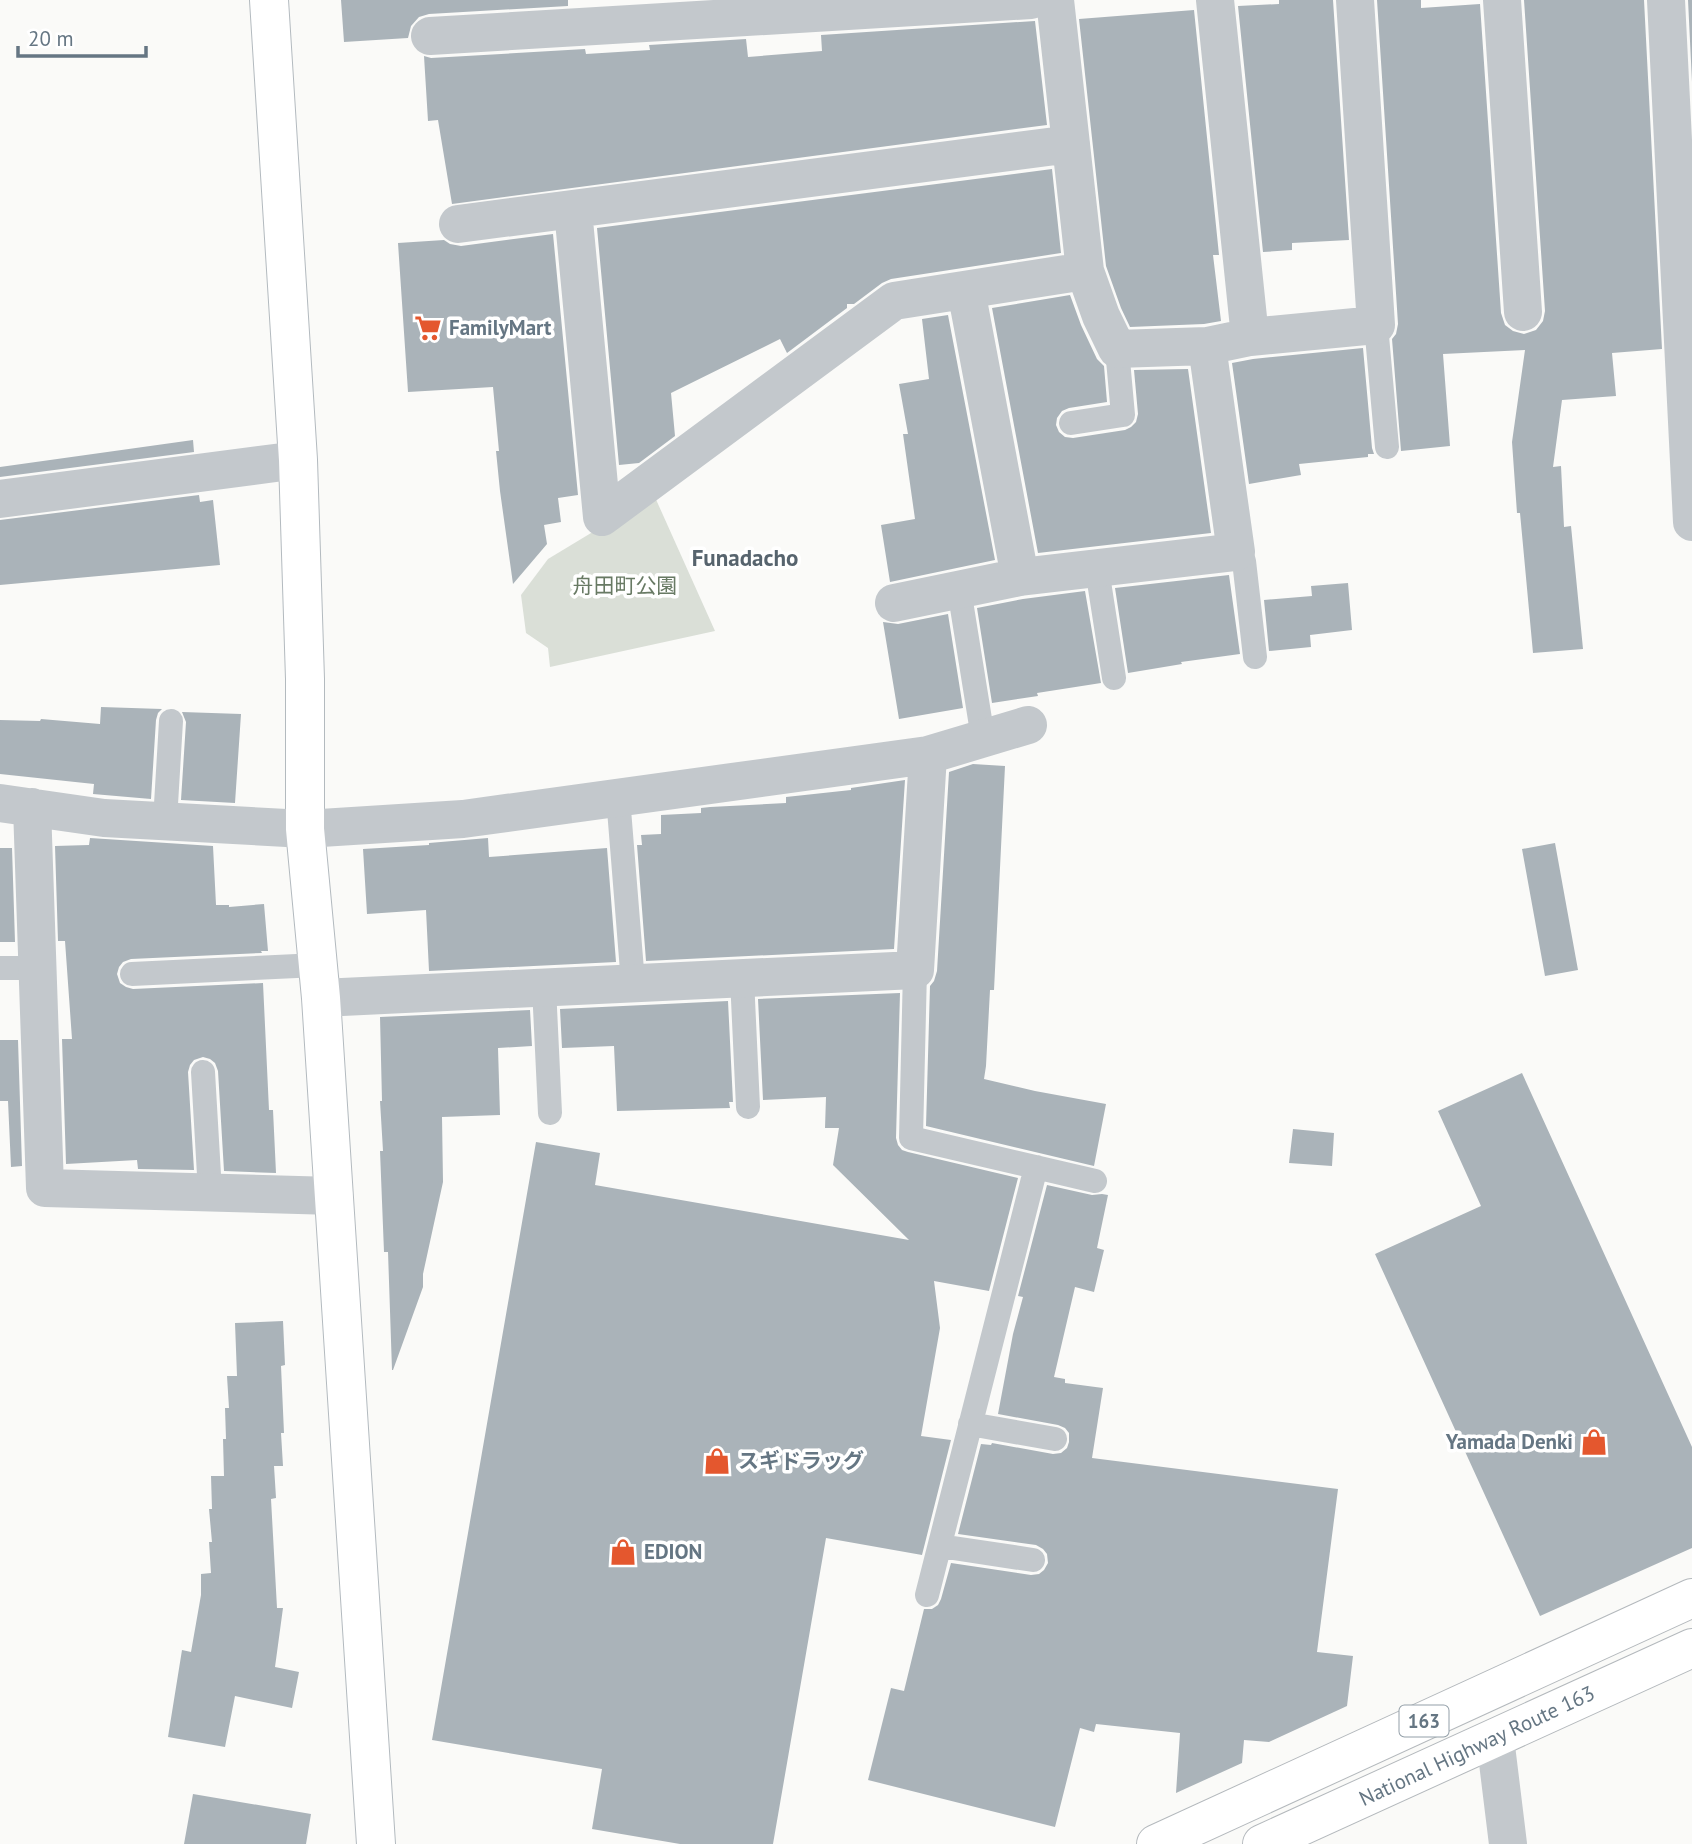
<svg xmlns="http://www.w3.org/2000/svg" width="1692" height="1844" font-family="'PT Sans','Noto Sans JP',sans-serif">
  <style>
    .green { fill: #dadfd7 }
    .building { fill: #aab3b9 }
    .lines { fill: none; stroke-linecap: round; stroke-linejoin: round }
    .secondary-casing { stroke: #b3babf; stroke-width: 40 }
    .highway-casing { stroke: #b4b9bd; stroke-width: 40 }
    .lane { stroke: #c3c8cc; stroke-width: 24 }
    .street { stroke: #c3c8cc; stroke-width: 38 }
    .secondary { stroke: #fff; stroke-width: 38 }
    .highway { stroke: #fff; stroke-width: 38 }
    .labels { text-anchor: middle; stroke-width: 7; stroke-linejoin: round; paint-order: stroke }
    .shield { fill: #fff; stroke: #939fa8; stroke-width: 2 }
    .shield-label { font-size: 19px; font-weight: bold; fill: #657683 }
    .poi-label { font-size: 21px; font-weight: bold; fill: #657683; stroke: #fff; text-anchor: start }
    .park-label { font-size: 21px; fill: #687a64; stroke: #fff }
    .street-label { font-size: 21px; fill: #657683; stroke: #fff }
    .neighbourhood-label { font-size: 23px; font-weight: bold; fill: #57646e; stroke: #fff }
  </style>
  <rect width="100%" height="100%" fill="#fafaf8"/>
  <path class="green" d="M 654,495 L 715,631 L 550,667 L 548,648 L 526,633 L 521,595 L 548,559 Z"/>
  <path class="building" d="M 341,0 L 568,0 L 568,6 L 429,14 L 419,17 L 411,26 L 408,38 L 344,42 Z
    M 1279,0 L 1333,0 L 1349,240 L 1292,243 L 1292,250 L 1263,252 L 1238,6 L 1279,4 Z
    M 1377,0 L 1421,0 L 1421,8 L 1480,4 L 1501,313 L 1505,325 L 1513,331 L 1524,334 L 1536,330 L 1543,321 L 1545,311 L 1524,0 L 1644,0 L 1662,349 L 1612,353 L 1616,396 L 1562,400 L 1553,467 L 1561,466 L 1564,527 L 1571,526 L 1583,649 L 1533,653 L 1520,513 L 1517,513 L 1512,442 L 1525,350 L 1443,354 L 1450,446 L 1401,451 L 1392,339 L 1396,334 L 1398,324 Z
    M 1688,0 L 1692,0 L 1692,82 Z
    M 1194,10 L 1219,255 L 1213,255 L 1221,321 L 1204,324 L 1130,327 L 1121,308 L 1106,266 L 1079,19 Z
    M 1035,21 L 1047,125 L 452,204 L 438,120 L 428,121 L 424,56 L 431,58 L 585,49 L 586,54 L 650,50 L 649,45 L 746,39 L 748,57 L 822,51 L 821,35 Z
    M 1052,169 L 1061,253 L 891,279 L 882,283 L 854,304 L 847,304 L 847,308 L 787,353 L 780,339 L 671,393 L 675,436 L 639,463 L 619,465 L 597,228 Z
    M 553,234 L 578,495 L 558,498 L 561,522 L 544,525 L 547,544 L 513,584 L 500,491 L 496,451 L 499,451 L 493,387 L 408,392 L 398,243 L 444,240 L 450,244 L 461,246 Z
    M 1070,295 L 1081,325 L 1097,359 L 1104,366 L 1107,402 L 1069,408 L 1062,411 L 1057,418 L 1056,425 L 1059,432 L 1065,437 L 1073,438 L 1125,430 L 1131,427 L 1136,422 L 1138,414 L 1134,370 L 1188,369 L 1211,533 L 1038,553 L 992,308 Z
    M 948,315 L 995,560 L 890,582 L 881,525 L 915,519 L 903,434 L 908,434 L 899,384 L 929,379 L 922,319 Z
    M 1363,348 L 1372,448 L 1374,454 L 1368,454 L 1368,457 L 1299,464 L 1301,475 L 1249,484 L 1232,363 L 1253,359 Z
    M 193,440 L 194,452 L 0,477 L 0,467 Z
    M 199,495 L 200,502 L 213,500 L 220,565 L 0,585 L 0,520 Z
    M 1229,575 L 1240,654 L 1181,662 L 1182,664 L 1128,673 L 1115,588 Z
    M 1348,583 L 1352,630 L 1310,635 L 1311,647 L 1269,651 L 1264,600 L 1312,596 L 1311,586 Z
    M 1085,591 L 1101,683 L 1037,693 L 1038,696 L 992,703 L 977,608 L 1023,599 Z
    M 948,614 L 963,708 L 899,719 L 883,622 L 898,624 Z
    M 101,707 L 162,709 L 158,713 L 156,720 L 151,799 L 93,794 L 94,784 L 0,774 L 0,720 L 40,721 L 41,719 L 100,724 Z
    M 182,712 L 241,714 L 235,803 L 181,800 L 186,722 Z
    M 973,764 L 1005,766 L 994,990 L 990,990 L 986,1066 L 984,1079 L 1035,1091 L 1106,1104 L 1094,1166 L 926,1126 L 930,986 L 934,981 L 937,971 L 949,772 Z
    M 905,780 L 894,949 L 646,961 L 637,845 L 642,845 L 641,835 L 661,834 L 661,815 L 701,813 L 701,808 L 710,807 L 786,803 L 786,797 L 851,790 L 851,788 Z
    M 90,838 L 213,846 L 216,905 L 229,905 L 229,907 L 264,904 L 268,951 L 261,951 L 262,953 L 131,959 L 123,962 L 119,967 L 117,974 L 120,983 L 126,987 L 133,989 L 263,983 L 269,1110 L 273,1110 L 276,1173 L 224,1171 L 218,1071 L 215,1063 L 210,1059 L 203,1057 L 194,1060 L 190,1065 L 188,1072 L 194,1170 L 138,1169 L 137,1160 L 66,1164 L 62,1039 L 72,1039 L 65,941 L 58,941 L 55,846 L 89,845 Z
    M 488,838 L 489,857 L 607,848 L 616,962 L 429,971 L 426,910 L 367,914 L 363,849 L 429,845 L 429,843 Z
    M 1555,843 L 1578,970 L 1545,976 L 1522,849 Z
    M 0,848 L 12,848 L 15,942 L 0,942 Z
    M 900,993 L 896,1138 L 898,1145 L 902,1150 L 908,1152 L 1018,1178 L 989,1291 L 934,1281 L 940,1328 L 921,1436 L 951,1440 L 922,1555 L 826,1538 L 773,1844 L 680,1844 L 592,1829 L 602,1769 L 432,1740 L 536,1142 L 600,1153 L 595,1185 L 909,1240 L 833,1165 L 839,1128 L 825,1128 L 826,1097 L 763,1100 L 758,999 Z
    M 728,1001 L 733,1102 L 729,1102 L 730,1108 L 617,1111 L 614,1046 L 562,1048 L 560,1009 Z
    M 530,1010 L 532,1046 L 498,1048 L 500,1115 L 442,1117 L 443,1182 L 423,1274 L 423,1287 L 393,1370 L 392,1370 L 388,1252 L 384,1252 L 380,1151 L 383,1151 L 380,1101 L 382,1101 L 380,1017 Z
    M 0,1040 L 18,1040 L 22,1166 L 11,1167 L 8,1101 L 0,1101 Z
    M 1522,1073 L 1692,1447 L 1692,1548 L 1540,1616 L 1375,1254 L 1481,1206 L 1438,1111 Z
    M 1293,1129 L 1334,1133 L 1332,1166 L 1289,1163 Z
    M 1047,1185 L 1092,1195 L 1102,1194 L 1108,1195 L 1097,1248 L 1104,1250 L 1094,1292 L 1075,1287 L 1054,1377 L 1065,1379 L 1065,1383 L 1103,1388 L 1092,1458 L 1338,1489 L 1317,1652 L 1353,1656 L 1347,1706 L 1269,1742 L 1244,1740 L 1242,1763 L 1176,1793 L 1180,1733 L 1096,1724 L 1094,1732 L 1080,1728 L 1055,1827 L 868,1780 L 891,1688 L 904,1691 L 924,1609 L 932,1609 L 938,1605 L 941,1599 L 951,1563 L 1031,1575 L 1039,1574 L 1044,1570 L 1048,1563 L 1047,1554 L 1043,1549 L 1036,1545 L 958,1534 L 981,1444 L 991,1445 L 992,1443 L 1053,1454 L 1061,1453 L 1067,1448 L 1069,1442 L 1069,1433 L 1065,1428 L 1058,1425 L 998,1414 L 1013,1334 L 1023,1297 L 1018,1296 Z
    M 283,1321 L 285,1365 L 281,1366 L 284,1433 L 281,1433 L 283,1466 L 274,1466 L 276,1498 L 271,1499 L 277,1608 L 283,1608 L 275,1667 L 299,1672 L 292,1708 L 235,1696 L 225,1747 L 168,1737 L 182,1650 L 191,1652 L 201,1595 L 201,1574 L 211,1573 L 209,1542 L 212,1542 L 209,1509 L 212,1509 L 211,1476 L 224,1476 L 223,1439 L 226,1439 L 225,1408 L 229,1408 L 227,1376 L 237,1376 L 235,1323 Z
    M 193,1794 L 311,1814 L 306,1844 L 184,1844 Z"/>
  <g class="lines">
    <defs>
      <path id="secondary" d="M 269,0 L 298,460 L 305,679 L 305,829 L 321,998 L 376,1844"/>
      <path id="highway" d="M 1156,1844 L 1692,1598
        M 1262,1844 L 1692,1648"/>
    </defs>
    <use href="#secondary" class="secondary-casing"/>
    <use href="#highway" class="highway-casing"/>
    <path class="lane" d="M 1376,325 L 1387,447
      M 1071,423 L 1123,415 L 1117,349
      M 1236,552 L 1244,561 L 1255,657
      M 1097,569 L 1114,678
      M 959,589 L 983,738
      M 618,797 L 633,983
      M 165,821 L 171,721
      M 0,968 L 37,968
      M 915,970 L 911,1138 L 1095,1181
      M 132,974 L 318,965
      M 742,978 L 748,1107
      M 544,987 L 550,1113
      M 203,1072 L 210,1192
      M 970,1424 L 1055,1439
      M 940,1546 L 1033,1560
      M 927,1595 L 1036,1167"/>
    <path class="street" d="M 1055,0 L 1085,271 L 1101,316 L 1117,349 L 1207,346 L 1250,337 L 1376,325 L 1355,0
      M 1215,0 L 1250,337
      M 1502,0 L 1523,312
      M 1666,0 L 1692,522
      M 430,36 L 1031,0
      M 573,210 L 602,517
      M 458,224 L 1071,144
      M 966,290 L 1020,577
      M 0,499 L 298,460
      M 602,517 L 894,301 L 1085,271
      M 894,603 L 1020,577 L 1236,552 L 1207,346
      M 0,803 L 104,818 L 305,829 L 463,819 L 928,755 L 1028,725
      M 32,807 L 45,1188 L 334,1196
      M 321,998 L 915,970 L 928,755
      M 1495,1738 L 1508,1844"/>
    <use href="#secondary" class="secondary"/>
    <use href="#highway" class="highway"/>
  </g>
  <defs>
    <symbol id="supermarket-bare" viewBox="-9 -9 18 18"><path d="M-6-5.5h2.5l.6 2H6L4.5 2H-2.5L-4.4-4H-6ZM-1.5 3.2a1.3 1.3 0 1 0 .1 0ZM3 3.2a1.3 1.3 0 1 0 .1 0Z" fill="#e4572e" stroke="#fff" stroke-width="2.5" paint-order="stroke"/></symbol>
    <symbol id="shop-bare" viewBox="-9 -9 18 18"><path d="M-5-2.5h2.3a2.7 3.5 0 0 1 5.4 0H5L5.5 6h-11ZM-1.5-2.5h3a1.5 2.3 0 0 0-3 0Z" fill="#e4572e" stroke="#fff" stroke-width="2.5" paint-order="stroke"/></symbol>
  </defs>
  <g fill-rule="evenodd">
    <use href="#supermarket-bare" x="409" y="309" width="38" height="38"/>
    <use href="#shop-bare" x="1575" y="1423" width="38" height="38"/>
    <use href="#shop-bare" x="698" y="1442" width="38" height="38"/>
    <use href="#shop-bare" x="604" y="1533" width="38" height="38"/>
  </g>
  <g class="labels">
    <rect class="shield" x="1399.5" y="1705.5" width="49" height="31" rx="5"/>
    <g class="shield-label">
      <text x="1424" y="1728">163</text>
    </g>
    <g class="poi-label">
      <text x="449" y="335">FamilyMart</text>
      <text x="1573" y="1449" text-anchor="end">Yamada Denki</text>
      <text x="738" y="1468">スギドラッグ</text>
      <text x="644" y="1559">EDION</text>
    </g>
    <g class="park-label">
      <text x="625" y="593">舟田町公園</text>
    </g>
    <g class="street-label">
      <text transform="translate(1477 1746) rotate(-25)" y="7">National Highway Route 163</text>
    </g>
    <g class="neighbourhood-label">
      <text x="745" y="566">Funadacho</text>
    </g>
  </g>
  <path d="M18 46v10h128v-10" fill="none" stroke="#657683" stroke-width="3.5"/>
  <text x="28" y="46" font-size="21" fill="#657683" stroke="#ffffff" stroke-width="5" paint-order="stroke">20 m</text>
</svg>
